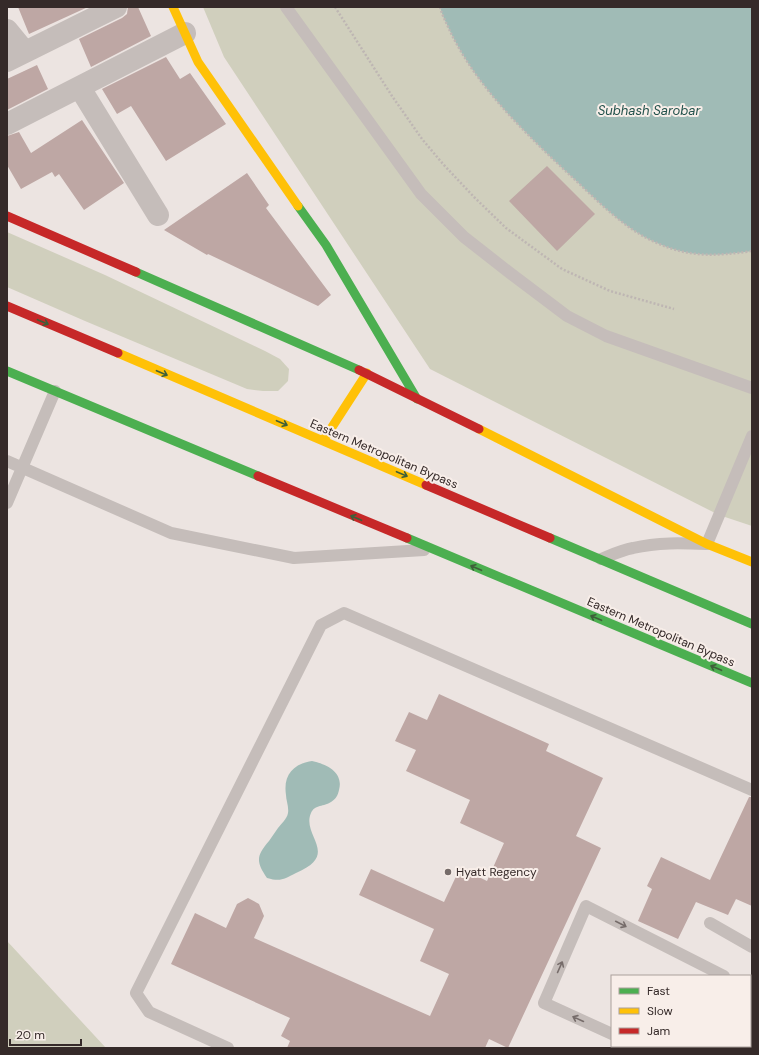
<svg xmlns="http://www.w3.org/2000/svg" width="759" height="1055" font-family="'DM Sans',sans-serif">
  <style>
    .green { fill: #d0cfbd }
    .water { fill: #a0bbb6 }
    .building { fill: #bea7a4 }
    .lines { fill: none; stroke-linecap: round; stroke-linejoin: round }
    .path { stroke: #beb6b3; stroke-width: 2.5; stroke-dasharray: 2 2; stroke-linecap: butt }
    .lane { stroke: #c5bdba; stroke-width: 12 }
    .street { stroke: #c5bdba; stroke-width: 22 }
    .fast { stroke: #4caf50; stroke-width: 9 }
    .slow { stroke: #ffc107; stroke-width: 9 }
    .jam { stroke: #c62828; stroke-width: 9 }
    .oneway { stroke: #3e5f39 }
    .oneway2 { stroke: #766c6a }
    .poi-dot { fill: #756b69; stroke: #f8eee9; stroke-width: 1.5 }
    .labels { text-anchor: middle; stroke-width: 4; stroke-linejoin: round; paint-order: stroke }
    .street-label { font-size: 12px; fill: #352a29; stroke: #f8eee9 }
    .poi-label { font-size: 12px; fill: #352a29; stroke: #f8eee9; text-anchor: start }
    .water-label { font-size: 13px; font-style: italic; fill: #23524c; stroke: #f8eee9 }
  </style>
  <rect width="100%" height="100%" fill="#ece4e1"/>
  <path class="green" d="M 203,7 L 752,7 L 752,526 L 719,515 L 430,369 L 224,57 Z
    M 7,232 L 105,275 L 265,351 L 280,359 L 289,369 L 288,381 L 278,391 L 263,391 L 247,389 L 85,321 L 7,287 Z
    M 7,941 L 106,1048 L 7,1048 Z"/>
  <path class="water" d="M 440,7 L 752,7 L 752,251 C 717,256 690,258 657,243 C 624,229 599,202 573,178 C 527,135 476,87 449,29 C 446,22 442,15 440,7 Z
    M 312,761 C 326,764 344,772 339,790 C 338,795 336,799 331,802 C 324,807 315,804 311,813 C 301,836 341,854 296,873 C 284,879 281,882 267,878 C 256,862 256,856 269,841 C 272,837 275,832 278,828 C 281,824 287,819 288,813 C 289,807 286,800 286,795 C 283,775 293,764 312,761 Z"/>
  <path class="building" d="M 18,7 L 88,7 L 29,34 Z
    M 128,7 L 138,7 L 151,36 L 91,67 L 79,39 L 122,18 L 127,14 Z
    M 166,57 L 180,79 L 190,73 L 226,124 L 166,161 L 131,106 L 117,114 L 102,89 Z
    M 37,65 L 48,89 L 7,110 L 7,79 Z
    M 82,120 L 124,183 L 84,210 L 59,174 L 55,177 L 52,172 L 21,189 L 7,165 L 7,136 L 19,132 L 31,153 Z
    M 547,166 L 595,214 L 557,251 L 509,201 Z
    M 247,173 L 269,205 L 266,208 L 331,295 L 318,306 L 208,254 L 207,255 L 164,230 Z
    M 439,694 L 549,744 L 546,751 L 603,778 L 576,836 L 601,848 L 508,1048 L 489,1039 L 485,1048 L 287,1048 L 290,1041 L 281,1036 L 290,1018 L 171,964 L 195,913 L 226,928 L 237,904 L 248,898 L 259,904 L 264,916 L 254,938 L 430,1016 L 449,974 L 420,961 L 434,929 L 359,895 L 371,869 L 444,902 L 460,868 L 487,881 L 504,843 L 460,823 L 470,800 L 406,771 L 416,750 L 395,741 L 409,712 L 427,720 Z
    M 749,797 L 752,797 L 752,906 L 736,899 L 728,915 L 696,902 L 678,939 L 638,921 L 652,889 L 647,886 L 661,857 L 710,880 Z"/>
  <g class="lines">
    <path class="path" d="M 335,7 L 392,96 L 422,139 L 443,164 L 474,197 L 506,228 L 562,269 L 610,291 L 674,309
      M 440,7 C 442,15 446,22 449,29 C 476,87 527,135 573,178 C 599,202 624,229 657,243 C 690,258 717,256 752,251"/>
    <path class="lane" d="M 286,7 L 421,194 L 464,237 L 510,273 L 567,316 L 606,336 L 752,388
      M 7,461 L 171,533 L 294,558 L 424,550
      M 7,503 L 55,391
      M 601,559 C 611,555 622,550 633,548 C 658,542 682,543 707,544 L 752,436
      M 710,923 L 752,947
      M 750,990 L 752,991
      M 612,1034 L 544,1003 L 586,906 L 724,976
      M 637,1046 L 641,1048
      M 228,1048 L 149,1012 L 136,993 L 321,625 L 344,613 L 752,790"/>
    <path class="street" d="M 7,30 L 25,52
      M 7,61 L 116,7
      M 80,88 L 158,215
      M 7,124 L 185,33"/>
    <path class="fast" d="M 298,206 L 326,245 L 417,399
      M 136,272 L 359,370
      M 7,371 L 258,476
      M 407,538 L 752,683
      M 550,538 L 752,624"/>
    <path class="slow" d="M 173,7 L 198,62 L 298,206
      M 118,353 L 426,485
      M 479,429 L 707,544 L 752,562
      M 323,441 L 367,373"/>
    <path class="jam" d="M 7,216 L 136,272
      M 7,306 L 118,353
      M 359,370 L 479,429
      M 258,476 L 407,538
      M 426,485 L 550,538"/>
  </g>
  <defs><path id="oneway-shaft" d="M-6 0H5M1.5-3L5.5 0L1.5 3" fill="none" stroke-width="1.6" stroke-linecap="round" stroke-linejoin="round"/></defs>
  <g class="oneway">
    <use href="#oneway-shaft" transform="translate(43 322) rotate(23)"/>
    <use href="#oneway-shaft" transform="translate(162 373) rotate(23)"/>
    <use href="#oneway-shaft" transform="translate(282 423) rotate(23)"/>
    <use href="#oneway-shaft" transform="translate(402 474) rotate(23)"/>
    <use href="#oneway-shaft" transform="translate(356 518) rotate(-157)"/>
    <use href="#oneway-shaft" transform="translate(476 568) rotate(-157)"/>
    <use href="#oneway-shaft" transform="translate(596 618) rotate(-157)"/>
    <use href="#oneway-shaft" transform="translate(716 668) rotate(-157)"/>
  </g>
  <g class="oneway2">
    <use href="#oneway-shaft" transform="translate(621 924) rotate(27)"/>
    <use href="#oneway-shaft" transform="translate(560 967) rotate(-66)"/>
    <use href="#oneway-shaft" transform="translate(578 1019) rotate(-155)"/>
  </g>
  <circle class="poi-dot" cx="448" cy="872" r="4"/>
  <g class="labels">
    <g class="street-label">
      <text transform="translate(384 454) rotate(23)" y="4">Eastern Metropolitan Bypass</text>
      <text transform="translate(661 632) rotate(23)" y="4">Eastern Metropolitan Bypass</text>
    </g>
    <g class="poi-label">
      <text x="456" y="876">Hyatt Regency</text>
    </g>
    <g class="water-label">
      <text x="649" y="115">Subhash Sarobar</text>
    </g>
  </g>
  <rect width="759" height="1055" fill="none" stroke="#352a29" stroke-width="16"/>
  <rect x="611" y="975" width="140" height="72" fill="#f8eee9" stroke="#aaa09c"/>
  <rect x="619" y="988" width="20" height="6" fill="#4caf50" stroke="#aaa09c"/>
  <text x="647" y="995" font-size="12" fill="#352a29">Fast</text>
  <rect x="619" y="1008" width="20" height="6" fill="#ffc107" stroke="#aaa09c"/>
  <text x="647" y="1015" font-size="12" fill="#352a29">Slow</text>
  <rect x="619" y="1028" width="20" height="6" fill="#c62828" stroke="#aaa09c"/>
  <text x="647" y="1035" font-size="12" fill="#352a29">Jam</text>
  <path d="M10 1039v6h71v-6" fill="none" stroke="#352a29" stroke-width="2"/>
  <text x="16" y="1039" font-size="12" fill="#352a29" stroke="#f8eee9" stroke-width="3" paint-order="stroke">20 m</text>
</svg>
